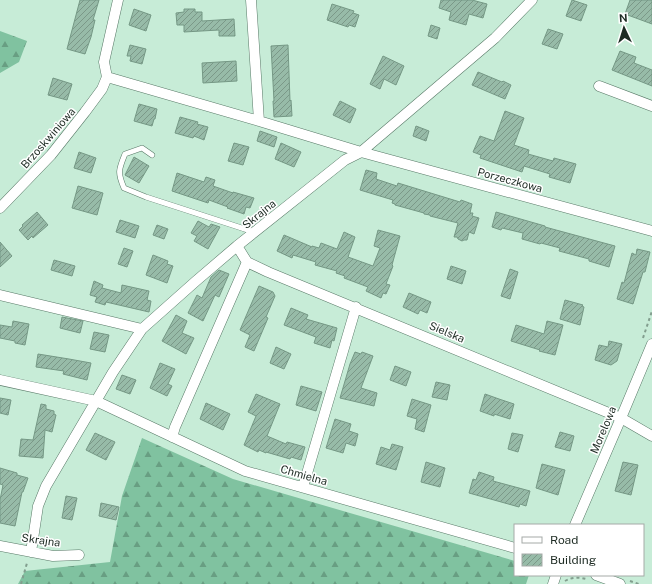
<svg xmlns="http://www.w3.org/2000/svg" width="652" height="584" font-family="'Public Sans',sans-serif">
<style>
.forest{fill:url(#forest-firs)}
.building{fill:url(#building-hatch);stroke:#759885}
.lines{fill:none;stroke-linecap:round;stroke-linejoin:round}
.service-casing{stroke:#587967;stroke-width:6}
.minor-casing{stroke:#587967;stroke-width:11}
.path{stroke:#829e8e;stroke-width:2;stroke-dasharray:3 3;stroke-linecap:butt}
.service{stroke:#fff;stroke-width:5}
.minor{stroke:#fff;stroke-width:10}
.labels{text-anchor:middle;stroke-width:3;stroke-linejoin:round;paint-order:stroke}
.street-label{font-size:11px;fill:#1d2b23;stroke:#fff}
</style>
<defs>
<pattern id="forest-firs" width="22" height="20" patternUnits="userSpaceOnUse"><rect width="22" height="20" fill="#80c2a0"/><path d="M5 1l3.5 6h-7zM16 11l3.5 6h-7z" fill="#689e82"/></pattern>
<pattern id="building-hatch" width="6" height="6" patternUnits="userSpaceOnUse"><rect width="6" height="6" fill="#97bba8"/><path d="M-1 1l2-2M0 6l6-6M5 7l2-2" fill="none" stroke="#7b9888"/></pattern>
</defs>
<rect width="100%" height="100%" fill="#c7ecd7"/>
<path class="forest" d="M0,31L27,41L19,62L0,73Z
M142,438L233,479L515,561V575H529L526,584H18L25,571L110,562L122,496Z"/>
<path class="building" d="M80,0H99L93,20H95L91,37L85,54L67,49Z
M441,0H472L487,4L483,18L469,14L466,25L449,20L451,12L439,8Z
M572,0L587,5L581,21L566,16Z
M630,0H652V24L625,14Z
M332,4L354,11L353,13L359,15L355,27L349,25L348,27L327,20Z
M134,9L151,15L146,31L129,25Z
M184,9H195V12H202V21L234,19L235,36H219V30L184,32V25H177L176,13L184,12Z
M431,25L440,28L437,39L428,36Z
M548,29L563,34L557,49L542,44Z
M130,45L146,49L142,64L130,61L131,56H127Z
M288,45L290,101L291,100L292,116L274,117L273,101H274L271,46Z
M620,51L636,57L634,63L652,70V86L612,70Z
M383,56L404,66L396,85L384,79L380,89L370,84Z
M236,61L237,81L203,83L202,63Z
M478,72L502,82L503,81L511,85L505,99L472,85Z
M53,78L72,84L67,100L48,95Z
M340,101L356,109L350,123L333,115Z
M139,104L157,109L155,119H154L152,126L134,121Z
M505,111L524,118L514,145L529,150L528,154L553,161L554,158L576,164L570,183L549,177L550,174L524,166L522,172L480,158L481,155L473,152L480,136L494,141Z
M180,117L198,122L197,124L208,127L204,140L194,136L193,138L175,133Z
M416,126L429,131L426,141L413,136Z
M260,131L277,137L274,147L257,141Z
M234,143L249,147L243,165L228,161Z
M281,143L301,152L294,167L275,159Z
M79,152L96,158L91,173L74,168Z
M134,157L149,166L139,183L125,175Z
M366,170L377,173L376,179L397,186L398,183L460,202L461,200L472,204L470,213H473L472,216L479,218L474,234L469,232L467,240H464L462,241L458,239L457,237H454L458,223L430,216V215L424,214V213L395,205V204L392,203L393,200L360,190Z
M177,173L204,182L206,177L215,180L213,186L233,193V192L254,198L250,208L246,207L244,214L227,208L228,207L209,200L208,203L172,191Z
M78,186L103,193L97,215L72,208Z
M37,212L48,225L33,238L32,236L28,240L19,230L23,226L22,225Z
M496,212L545,226V227L615,246L609,267L589,261V259L559,251L560,248L541,243L540,244L522,239L523,233L502,228L501,230L492,227Z
M120,220L139,226L135,238L116,232Z
M198,221L209,227L211,224L220,227L208,249L194,241L197,236L191,233Z
M157,225L168,229L164,239L153,235Z
M378,230L400,236L392,265L393,266L386,284L390,285L386,294L383,293L381,298L366,291L368,287L344,278L345,276L336,273L337,271L315,265L316,262L293,255L292,258L277,251L284,235L312,247V246L319,248L321,243L337,249L344,232L355,237L348,257L373,266L380,248L374,246Z
M0,242L12,256L0,267Z
M124,248L133,251L127,267L118,264Z
M637,249L650,252L645,272H643L633,304L617,299L622,282L624,283L632,253L636,255Z
M153,255L168,261L167,264L173,266L167,283L146,275Z
M54,260L75,266L72,276L51,270Z
M451,266L466,271L462,284L447,279Z
M510,269L518,272L510,299L501,296Z
M219,270L229,274L219,297L215,295L203,321L188,313L197,295L202,298L211,277Z
M94,281L103,285L102,288L121,293L122,285L149,291L147,300L151,301L149,312L106,302L105,305L95,302L97,297L90,295Z
M259,286L273,292L275,296L266,317L268,318L254,351L245,347L250,335L240,330Z
M409,293L431,302L427,313L420,310L418,314L403,307Z
M565,300L583,305L582,306L584,307L580,325L560,319Z
M291,308L308,315L306,319L337,328L334,341L332,340L330,348L314,343L316,337L284,325Z
M176,315L187,321L182,333L194,338L186,354L162,341Z
M62,317L83,321L80,333L60,328Z
M13,321L29,324L25,345L15,343V341L0,338V325L12,327Z
M547,321L563,325L555,355L539,351L540,350L511,341L516,325L544,334Z
M94,332L109,335L105,352L90,349Z
M609,341L622,344L617,361L611,365L595,360L599,345L608,347Z
M276,347L291,354L284,369L270,363Z
M355,352L361,354L362,352L373,356L361,388L377,393L374,406L340,398L350,364Z
M38,354L69,359L91,363L87,380L63,374L64,371L36,367Z
M160,363L175,369L168,384L172,386L167,396L150,388Z
M395,366L411,372L406,386L390,380Z
M122,375L136,380L130,394L116,389Z
M436,382L450,385L447,400L432,397Z
M301,386L322,392L316,411L296,405Z
M256,394L280,404L267,436L286,444L287,442L305,447L301,460L291,457L290,459L266,452V453L259,450L258,452L244,445L256,416L248,412Z
M485,394L499,399L514,404L510,419L494,414V416L480,411Z
M0,398L11,400L8,415L0,413Z
M412,399L431,405L424,432L415,429L417,419L407,416Z
M206,403L230,414L223,430L200,419Z
M41,404L46,405V409L54,411V414L56,415L52,432L45,430L43,458L19,456L21,439L33,440Z
M335,419L351,424L349,431L358,434L355,446L346,443L343,453L326,448Z
M560,432L574,436L570,451L555,447Z
M95,433L115,442L106,460L86,450Z
M512,433L523,435L518,452L508,449Z
M392,444L403,447L396,470L376,464L381,447L390,450Z
M426,462L445,468L440,487L421,482Z
M623,462L638,465L631,495L615,491Z
M542,464L565,470L558,495L536,488Z
M0,468L17,473V475L28,478L23,492H22L15,526L0,523V500L3,485L0,484Z
M479,472L494,477L493,481L530,491L526,506L520,504L519,507L469,493L473,479L476,480Z
M66,496L77,498L72,520L62,518Z
M101,503L119,507L116,520L99,516Z"/>
<g class="lines">
<g class="service-casing">
<path id="service" d="M152,155L142,148L125,154C119,169 117,172 124,188L146,197L254,232"/>
</g>
<g class="minor-casing">
<path id="minor" d="M251,0L259,121
M107,77L104,62L118,0
M599,86L652,106
M0,208L51,155L85,112L102,89L107,77L259,121L361,152L652,231
M237,246L247,262L268,272L621,418L652,436
M0,295L142,329
M0,380L96,401L113,372L142,329L196,281L237,246L345,160L361,152L495,38L532,0
M172,437L175,427L247,262
M303,487L356,307
M575,525L621,418L652,344
M0,546L53,556L79,555
M31,552L38,506L46,486L96,401L245,471L515,548
M596,575L620,584
M553,584L556,575"/>
</g>
<path class="path" d="M643,338L652,311
M565,581C572,577 579,577 586,579
M630,581L639,584
M21,584L27,563"/>
<use href="#service" class="service"/>
<use href="#minor" class="minor"/>
</g>
<g class="labels">
<g class="street-label">
<text transform="translate(48 138) rotate(-49)" y="4">Brzoskwiniowa</text>
<text transform="translate(510 180) rotate(15)" y="4">Porzeczkowa</text>
<text transform="translate(259 214) rotate(-39)" y="4">Skrajna</text>
<text transform="translate(447 332) rotate(23)" y="4">Sielska</text>
<text transform="translate(603 430) rotate(-67)" y="4">Morelowa</text>
<text transform="translate(304 475) rotate(16)" y="4">Chmielna</text>
<text transform="translate(41 540) rotate(8)" y="4">Skrajna</text>
</g>
</g>
<rect x="514" y="524" width="130" height="52" fill="#ffffff" stroke="#a5aaa7"/>
<rect x="522" y="537" width="20" height="6" fill="#ffffff" stroke="#a5aaa7"/>
<text x="550" y="544" font-size="12" fill="#1d2b23">Road</text>
<rect x="522" y="554" width="20" height="12" fill="url(#building-hatch)" stroke="#a5aaa7"/>
<text x="550" y="564" font-size="12" fill="#1d2b23">Building</text>
<g transform="translate(624 28) rotate(356)" stroke="#ffffff" stroke-width="3" paint-order="stroke">
<path d="M0-3L7 15L0 10L-7 15Z" fill="#1d2b23"/>
<text y="-6" font-size="11" font-weight="bold" text-anchor="middle" fill="#1d2b23">N</text>
</g>
</svg>
